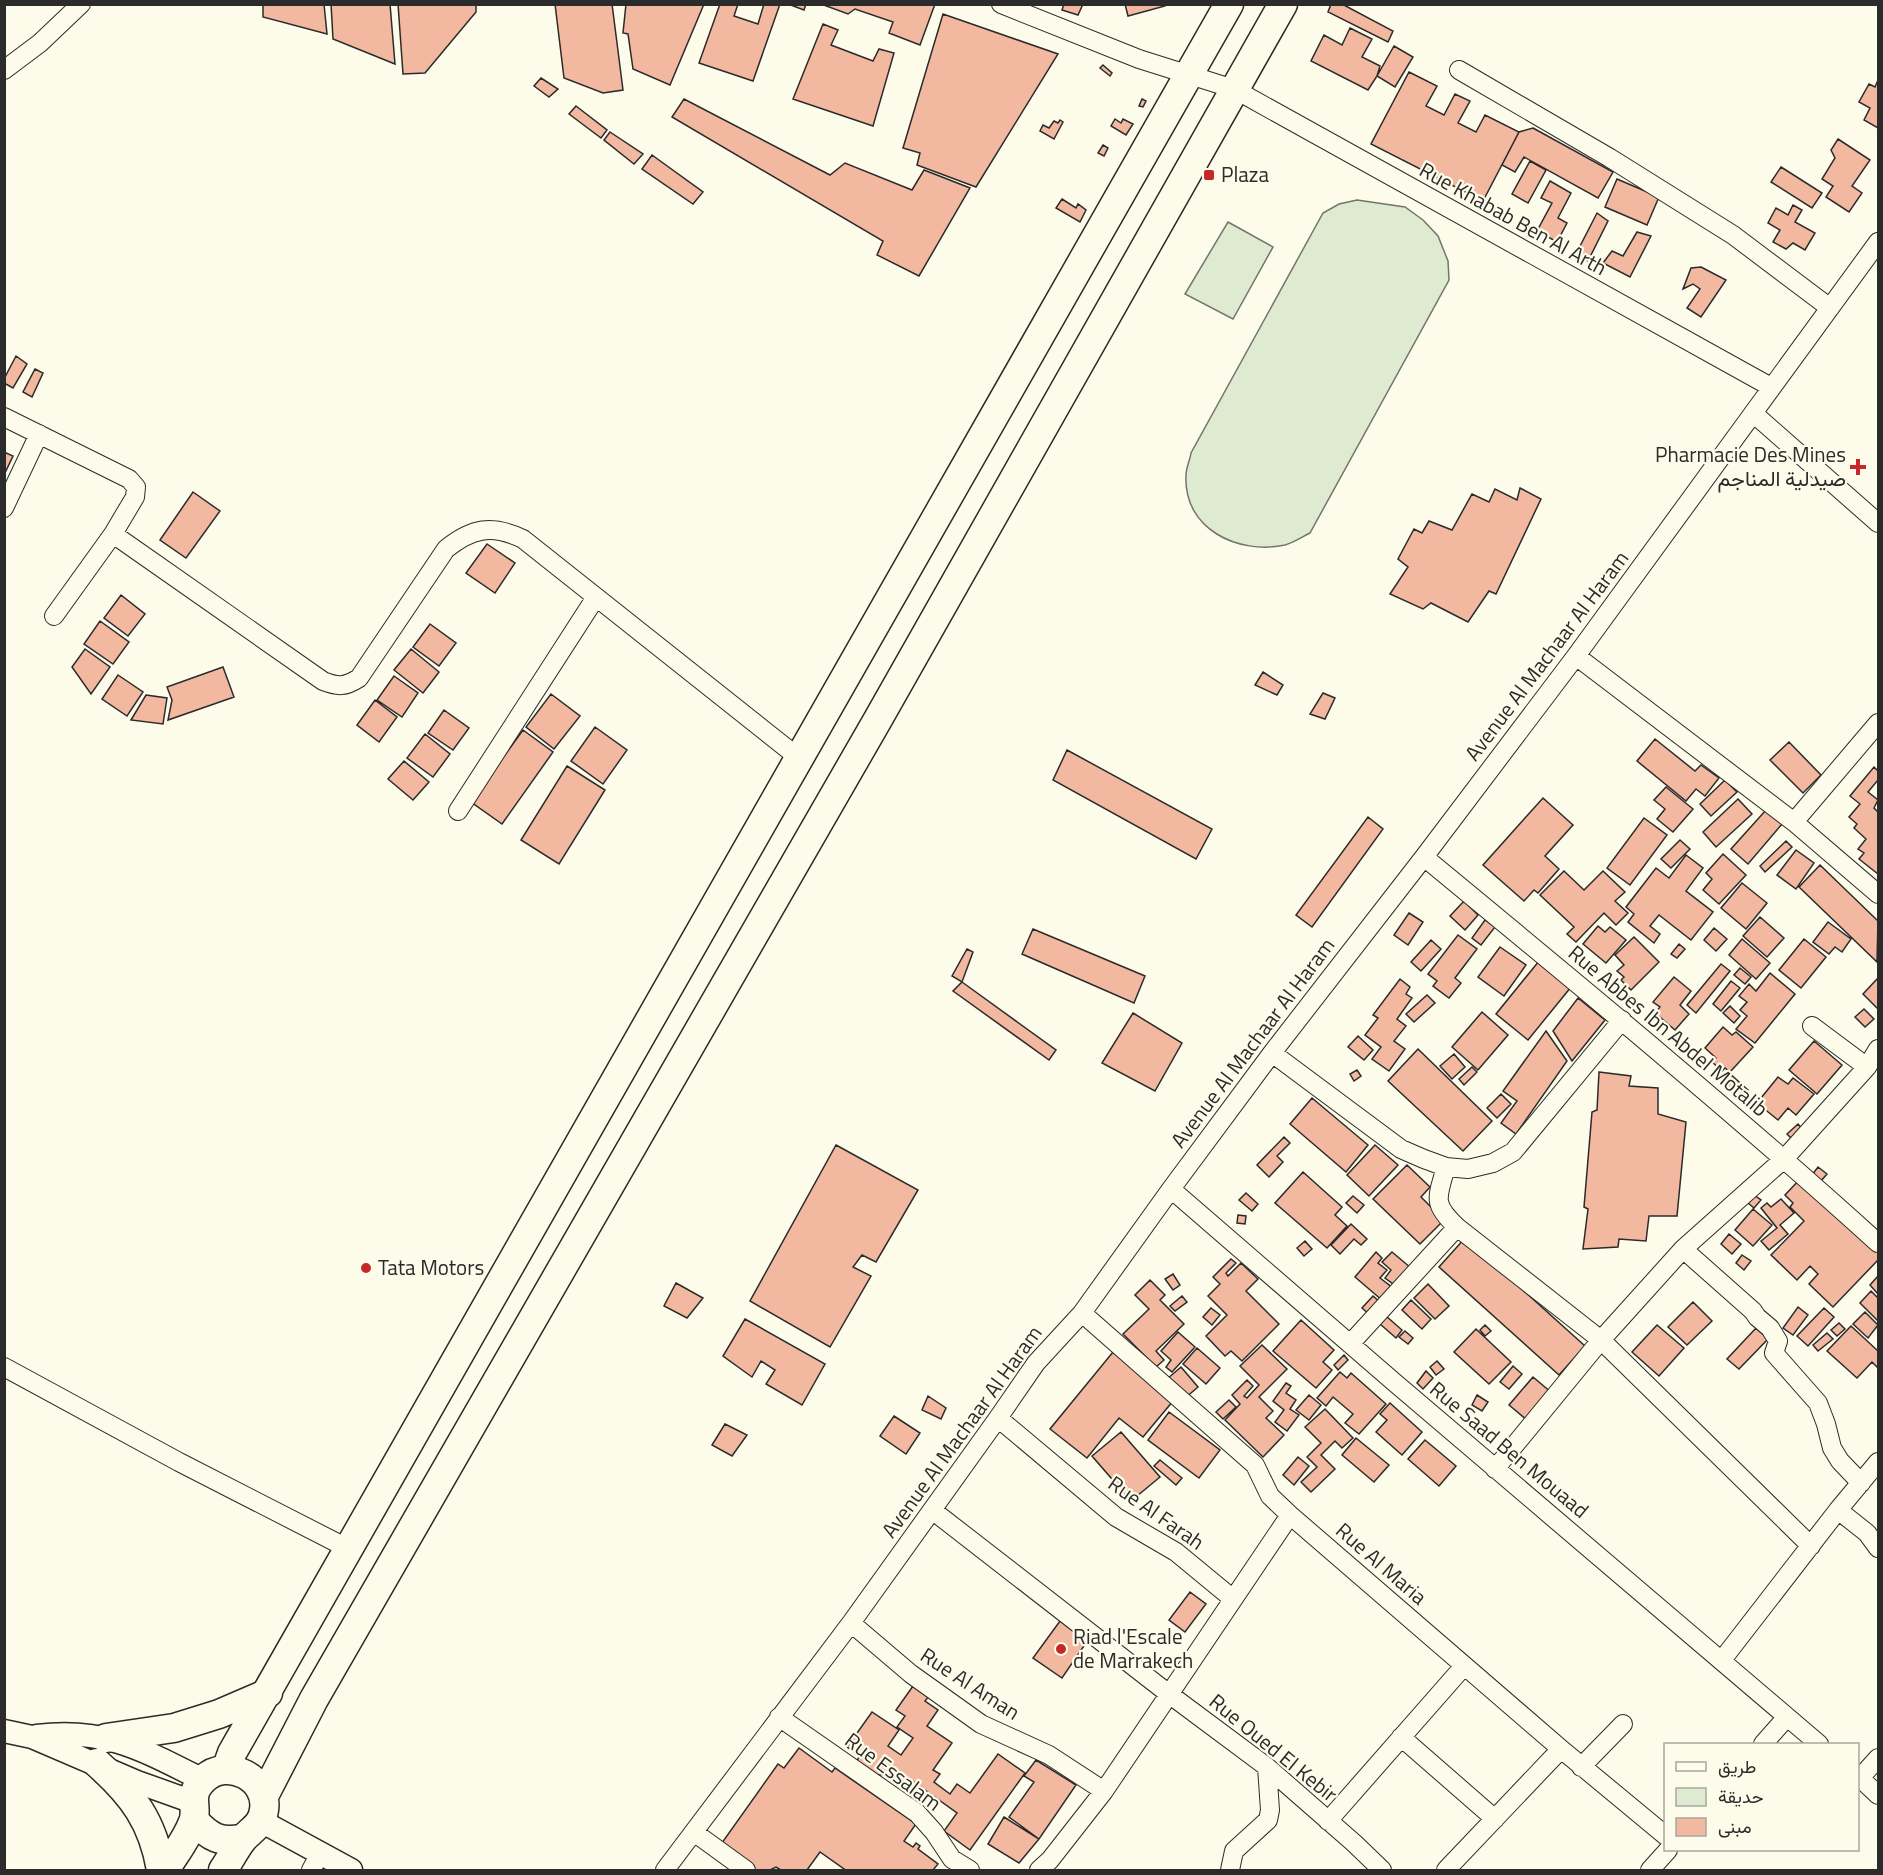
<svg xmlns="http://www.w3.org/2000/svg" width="1883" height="1875" font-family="'Titillium Web',Vazirmatn,sans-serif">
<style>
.green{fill:#deebd1;stroke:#74746e;stroke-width:1.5}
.building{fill:#f2b8a0;stroke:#2b2b2b;stroke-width:1.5}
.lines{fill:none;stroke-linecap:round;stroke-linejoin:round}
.minor-casing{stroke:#2b2b2b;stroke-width:20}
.tertiary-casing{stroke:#2b2b2b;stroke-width:25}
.primary-casing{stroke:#2b2b2b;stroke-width:31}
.minor{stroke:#fdfbea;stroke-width:18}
.tertiary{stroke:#fdfbea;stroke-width:22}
.primary{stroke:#fdfbea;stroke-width:28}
.poi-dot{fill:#c62828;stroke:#fdfbea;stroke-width:2}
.labels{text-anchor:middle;stroke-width:4.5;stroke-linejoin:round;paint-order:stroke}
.poi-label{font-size:21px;fill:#2b2b2b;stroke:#fdfbea;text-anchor:start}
.street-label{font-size:21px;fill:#2b2b2b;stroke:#fdfbea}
</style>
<rect width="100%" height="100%" fill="#fdfbea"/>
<path class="green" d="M1357,200L1405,207L1423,220L1438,236L1448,261L1449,280L1310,533C1302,537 1293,543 1285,545C1238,555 1183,529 1186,475C1186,468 1190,460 1191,453L1323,213L1339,204Z
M1228,222L1273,247L1233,319L1185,294Z"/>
<path class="building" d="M263,4H324L327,34L263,17Z
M331,4H390L395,64L333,39Z
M398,4H476V12L425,73L403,74Z
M555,4H612L623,90L603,93L564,78Z
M626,4H704L670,85L633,69L628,34L623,33Z
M720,4H738L734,16L758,24L764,4H780L753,81L699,63Z
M788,4H806L804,10Z
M821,4H935L920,45L889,33L893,22L855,9L848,14Z
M1064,4H1083L1078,15L1062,10Z
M1125,4H1165V6L1128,16Z
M1331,4H1342L1393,31L1388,42L1328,12Z
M943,14L1058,54L976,187L917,165L920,153L903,148Z
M823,24L838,30L831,45L873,61L879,49L894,53L873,126L793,99Z
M1350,28L1372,39L1362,57L1380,66L1377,76L1368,90L1311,61L1324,35L1342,45Z
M1394,46L1413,57L1395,87L1377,76Z
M1103,65L1112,73L1110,76L1100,68Z
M1409,72L1437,86L1426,106L1444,115L1455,94L1470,101L1458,123L1476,132L1485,115L1519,132L1483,201L1371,144Z
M541,78L558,89L549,97L534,86Z
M1878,80V128L1864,120L1870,108L1859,102L1869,84L1875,87Z
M684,99L830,175L845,163L912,190L924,170L970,188L919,276L877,255L883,241L672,117Z
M1142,99L1146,101L1143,107L1139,106Z
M576,106L607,130L601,138L569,114Z
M1115,119L1121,123L1123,119L1133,124L1126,135L1111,126Z
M1060,120L1063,122L1054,139L1040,131L1043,125L1049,128L1054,121L1058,123Z
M1533,128L1613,172L1598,198L1524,157L1515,172L1502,165L1519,132Z
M610,132L643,154L634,164L604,140Z
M1838,139L1870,160L1852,186L1862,193L1849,212L1826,197L1833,186L1822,179L1835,158L1831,150Z
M1103,145L1108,148L1104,156L1098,153Z
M652,155L703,192L693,204L642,169Z
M1530,161L1546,170L1528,203L1512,194Z
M1781,167L1822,193L1812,208L1771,182Z
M1617,179L1659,197L1647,225L1605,207Z
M1550,181L1571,193L1558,218L1567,223L1557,242L1537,231L1552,203L1541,198Z
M1062,199L1076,208L1078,204L1086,210L1080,222L1056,208Z
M1793,205L1802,210L1795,222L1815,233L1805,250L1793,243L1786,249L1773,242L1780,230L1768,223L1776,208L1788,215Z
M1597,213L1608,221L1588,261L1576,254Z
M1637,232L1651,236L1630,277L1603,263L1612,251L1623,256Z
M1701,267L1726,280L1701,317L1687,308L1700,289L1693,284L1683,289L1691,268Z
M16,356L27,364L13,388L4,383V379Z
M35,369L43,373L32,397L23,392Z
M4,452L13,456L4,475Z
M1520,488L1541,499L1496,594L1489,591L1468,622L1431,603L1423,609L1390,594L1408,567L1398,559L1414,529L1422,533L1429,521L1452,530L1472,494L1489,502L1495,489L1517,500Z
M193,492L220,511L186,558L160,540Z
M487,544L515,563L495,593L466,573Z
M121,595L145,614L128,636L104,618Z
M100,621L129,642L113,664L84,644Z
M430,624L456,643L439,666L413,647Z
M85,649L110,667L91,694L72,667Z
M411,649L439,672L423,693L394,670Z
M223,667L234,697L168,720L172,700L167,687Z
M1263,672L1283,685L1277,695L1255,685Z
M118,675L143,692L127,716L102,699Z
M394,676L418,693L402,717L377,700Z
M1323,693L1335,698L1325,719L1310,714Z
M551,694L580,716L554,749L526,727Z
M146,695L167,698L163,724L131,720Z
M375,700L397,717L379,742L357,725Z
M444,710L469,728L453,750L428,733Z
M595,727L627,750L603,784L571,761Z
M523,730L553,752L502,824L471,802Z
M425,734L450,754L433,777L407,758Z
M1655,739L1695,771L1701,765L1719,778L1705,796L1696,789L1686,801L1637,761Z
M1789,742L1821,775L1803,793L1770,760Z
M1067,750L1212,829L1196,859L1053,780Z
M404,761L429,782L413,800L388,779Z
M567,766L605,790L559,864L521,840Z
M1874,767L1878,771V780L1868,792L1878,800L1874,808L1878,812V874L1859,859L1864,853L1858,849L1866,839L1854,828L1857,824L1849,817L1860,804L1850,796Z
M1725,780L1737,792L1711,816L1700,804Z
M1666,787L1693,809L1673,832L1657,819L1665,809L1654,800Z
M1543,798L1573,825L1545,856L1559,869L1538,893L1534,890L1524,901L1483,865Z
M1738,799L1752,814L1716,847L1703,832Z
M1766,810L1782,824L1748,864L1731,849Z
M1368,817L1383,829L1312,927L1296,915Z
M1644,818L1667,835L1630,885L1607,868Z
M1680,840L1690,849L1671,868L1661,859Z
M1786,841L1792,847L1765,872L1760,866Z
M1796,850L1814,863L1796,889L1777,875Z
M1723,854L1746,875L1719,904L1703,890L1712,879L1706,873Z
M1686,855L1703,868L1686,891L1713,912L1691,940L1659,915L1650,926L1660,934L1654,943L1628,922L1634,914L1626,907L1656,868L1669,878Z
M1820,865L1878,921L1877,962L1799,887Z
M1564,871L1584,890L1603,871L1625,892L1615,901L1628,913L1616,925L1604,913L1576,942L1567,934L1574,927L1540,895Z
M1742,883L1767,903L1746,929L1721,908Z
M1464,901L1478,915L1465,930L1450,916Z
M1409,913L1423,922L1408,945L1394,935Z
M1760,917L1784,938L1767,957L1743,936Z
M1485,920L1495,927L1481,945L1472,938Z
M1828,922L1851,939L1842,952L1835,947L1829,954L1813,942Z
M1598,926L1605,932L1610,927L1626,940L1606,963L1583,944Z
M1714,928L1727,939L1716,951L1704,940Z
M1033,929L1145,976L1134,1003L1022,954Z
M1458,935L1477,949L1455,978L1461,983L1449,998L1433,986L1437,981L1428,974Z
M1634,937L1659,962L1631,990L1621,980L1624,977L1617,971L1624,965L1615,955Z
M1742,939L1770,963L1756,979L1729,955Z
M1804,939L1826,957L1801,988L1779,970Z
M1431,940L1441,949L1421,971L1411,962Z
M1679,944L1685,949L1677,958L1671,954Z
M1500,947L1526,965L1504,996L1478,977Z
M967,949L973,952L962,982L952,976Z
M1539,961L1571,987L1528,1040L1496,1014Z
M1721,964L1730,971L1696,1013L1687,1005Z
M1740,968L1751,977L1745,984L1734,975Z
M1770,973L1795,994L1755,1043L1736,1029L1747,1016L1740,1010L1747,1002L1739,996L1749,984L1756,991Z
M1674,977L1691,991L1680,1005L1689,1014L1675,1030L1655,1013L1660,1007L1653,1002Z
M1878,978V1009L1863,994Z
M1400,979L1410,987L1406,994L1412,998L1397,1019L1406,1026L1394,1041L1405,1049L1389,1071L1372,1059L1381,1047L1365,1035L1378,1018L1373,1015Z
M1731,981L1740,988L1721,1011L1713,1004Z
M962,982L1056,1050L1049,1060L953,991Z
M1427,995L1435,1003L1414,1022L1406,1014Z
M1578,998L1605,1020L1572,1061L1553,1031Z
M1730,1006L1740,1016L1734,1023L1723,1013Z
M1864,1009L1874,1019L1865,1027L1855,1017Z
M1482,1012L1508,1035L1478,1070L1452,1047Z
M1133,1013L1182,1043L1155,1091L1102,1063Z
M1723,1027L1732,1035L1736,1032L1753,1047L1730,1072L1725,1068L1722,1071L1712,1062L1716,1058L1705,1048Z
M1546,1031L1567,1061L1516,1134L1501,1123L1517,1101L1503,1091Z
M1358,1036L1373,1050L1364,1060L1348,1047Z
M1814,1041L1842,1065L1817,1094L1789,1070Z
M1418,1049L1492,1121L1463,1151L1388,1081Z
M1454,1054L1465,1067L1452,1079L1440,1066Z
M1472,1067L1477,1072L1464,1085L1459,1079Z
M1357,1070L1361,1076L1354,1081L1350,1074Z
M1599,1072L1631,1076L1629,1086L1658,1088V1114L1686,1122L1677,1216H1649L1646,1241L1619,1239L1618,1247L1583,1249L1588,1209L1584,1207L1592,1112L1597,1110Z
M1728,1072L1748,1090L1739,1099L1719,1081Z
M1778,1077L1788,1084L1793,1078L1814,1094L1796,1115L1788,1108L1778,1120L1757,1103Z
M1501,1094L1511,1104L1497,1118L1487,1108Z
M1312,1098L1368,1145L1346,1172L1290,1124Z
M1798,1124L1804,1131L1794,1141L1787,1134Z
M1284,1137L1290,1143L1277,1156L1283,1162L1269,1177L1257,1165Z
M836,1145L918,1190L876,1262L862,1255L853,1267L871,1276L830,1347L750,1301Z
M1375,1145L1398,1165L1369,1196L1347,1175Z
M1407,1165L1430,1187L1421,1197L1444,1220L1420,1244L1373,1199Z
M1818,1167L1827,1174L1820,1182L1812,1175Z
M1303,1172L1342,1207L1335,1215L1347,1226L1327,1248L1275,1203Z
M1801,1178L1878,1252V1260L1833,1307L1809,1284L1818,1274L1810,1266L1797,1280L1771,1255L1804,1221L1790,1207L1793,1203L1785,1195Z
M1246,1193L1258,1204L1252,1211L1239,1200Z
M1754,1195L1761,1200L1754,1208L1748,1203Z
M1353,1196L1364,1205L1357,1213L1346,1203Z
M1781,1199L1794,1213L1780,1225L1788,1234L1769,1250L1761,1241L1777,1228L1761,1208L1767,1203L1771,1207Z
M1753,1209L1772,1225L1753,1246L1735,1230Z
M1238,1215L1246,1216L1245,1224L1237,1223Z
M1351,1224L1367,1239L1361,1245L1354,1239L1340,1254L1331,1245Z
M1729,1234L1741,1244L1732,1254L1721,1244Z
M1465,1238L1585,1346L1559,1375L1439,1267Z
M1305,1241L1312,1249L1304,1256L1297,1248Z
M1376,1252L1382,1258L1378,1263L1387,1270L1380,1278L1393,1288L1383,1301L1355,1277Z
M1392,1252L1411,1268L1396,1286L1385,1278L1391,1270L1382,1262Z
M1742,1255L1751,1261L1744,1270L1736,1263Z
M1231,1259L1236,1263L1226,1273L1228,1276L1241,1263L1258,1279L1246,1291L1279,1324L1242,1361L1231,1351L1225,1356L1206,1336L1227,1315L1208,1296L1220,1284L1213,1277Z
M1173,1274L1180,1285L1173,1290L1165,1279Z
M1878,1276V1294L1870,1285Z
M1150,1280L1165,1295L1160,1300L1184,1324L1156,1351L1164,1360L1156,1367L1123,1334L1149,1309L1135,1295Z
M676,1283L703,1298L687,1318L664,1306Z
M1428,1284L1449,1306L1435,1319L1414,1298Z
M1871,1291L1878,1298V1321L1860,1303Z
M1182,1296L1187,1302L1175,1311L1170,1306Z
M1373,1296L1381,1303L1370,1315L1362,1308Z
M1411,1300L1431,1319L1422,1329L1402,1310Z
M1693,1302L1712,1321L1687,1345L1668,1327Z
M1798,1307L1808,1315L1793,1335L1783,1328Z
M1211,1308L1220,1315L1212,1325L1203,1317Z
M1824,1308L1834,1317L1808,1346L1797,1336Z
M1865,1312L1878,1325L1868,1338L1853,1324Z
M1386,1316L1402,1330L1396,1338L1380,1324Z
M745,1319L825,1364L802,1405L766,1384L775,1370L761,1361L752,1377L723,1356Z
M1301,1320L1334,1350L1323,1362L1332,1370L1316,1388L1273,1351Z
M1839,1323L1845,1329L1837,1336L1831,1330Z
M1485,1325L1491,1331L1485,1336L1480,1330Z
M1657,1325L1684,1348L1659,1376L1632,1352Z
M1851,1326L1878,1351V1368L1872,1362L1857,1378L1827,1351Z
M1756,1328L1768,1339L1739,1369L1727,1359Z
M1476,1329L1511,1362L1489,1384L1454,1352Z
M1405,1331L1413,1338L1408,1344L1399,1337Z
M1178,1332L1195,1347L1172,1372L1166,1367L1171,1360L1161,1351Z
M1827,1333L1833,1339L1818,1351L1813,1345Z
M1262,1345L1287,1369L1259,1397L1273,1411L1266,1418L1284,1435L1263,1457L1225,1420L1240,1404L1232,1395L1247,1380L1253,1386L1244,1396L1247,1398L1259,1385L1240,1366Z
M1197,1348L1220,1368L1206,1384L1183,1364Z
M1113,1352L1173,1401L1143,1437L1119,1418L1087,1458L1050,1429Z
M1344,1355L1348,1360L1338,1370L1334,1365Z
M1437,1361L1444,1369L1436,1375L1430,1367Z
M1513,1366L1522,1374L1509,1389L1500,1382Z
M1181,1367L1198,1387L1184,1399L1167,1379Z
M1426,1371L1433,1378L1423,1389L1417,1383Z
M1340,1372L1347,1378L1351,1373L1386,1404L1359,1434L1345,1423L1353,1414L1333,1397L1326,1406L1317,1398Z
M1533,1377L1552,1393L1528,1421L1509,1405Z
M1286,1383L1291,1386L1286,1393L1296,1400L1290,1409L1299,1415L1287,1431L1275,1422L1284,1410L1273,1401Z
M1309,1395L1321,1405L1309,1420L1296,1410Z
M1477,1395L1488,1402L1482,1411L1472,1405Z
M928,1396L946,1408L941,1419L922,1410Z
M1229,1400L1236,1407L1223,1419L1216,1412Z
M1390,1403L1422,1432L1402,1455L1376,1432L1387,1420L1380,1414Z
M1325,1409L1353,1438L1342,1448L1335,1441L1321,1455L1335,1469L1311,1492L1301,1482L1317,1467L1307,1457L1321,1443L1305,1427Z
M1169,1412L1220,1450L1199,1478L1148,1440Z
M894,1416L920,1433L906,1454L880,1436Z
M725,1424L747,1435L732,1456L712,1445Z
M1121,1432L1160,1477L1131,1501L1092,1456Z
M1356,1438L1389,1465L1374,1482L1342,1455Z
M1425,1440L1456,1466L1439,1486L1408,1459Z
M1298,1457L1309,1466L1294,1485L1283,1475Z
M1160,1460L1182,1478L1176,1485L1154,1466Z
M1190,1592L1206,1604L1185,1632L1169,1620Z
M1060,1621L1088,1640L1062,1678L1033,1658Z
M913,1686L929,1696L925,1701L938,1710L927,1726L952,1743L933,1770L940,1774L934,1782L950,1794L957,1784L970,1793L998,1754L1025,1773L970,1850L944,1831L957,1813L911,1780L906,1782L897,1775L890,1778L887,1774L873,1776L855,1763L860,1756L847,1747L872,1712L899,1730L888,1746L901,1755L913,1738L897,1727L905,1716L896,1710Z
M799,1748L832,1772L835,1768L916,1824L904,1841L913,1847L916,1843L920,1846L918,1849L938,1864L933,1870H842L844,1869L820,1852L807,1870H781L776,1867L770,1870H752L719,1847L778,1764L784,1768Z
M1036,1760L1076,1785L1039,1839L1009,1817L1034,1782L1024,1776Z
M1004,1817L1039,1839L1019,1863L988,1844Z"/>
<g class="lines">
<g class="minor-casing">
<path id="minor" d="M1001,4L1139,59L1234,89L1771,387
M4,70L40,43L81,4
M1459,70L1610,158L1733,235L1830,308
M1753,413L1878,523
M4,417L129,479L136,487L135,497L113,534L54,616
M4,508L39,434
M113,534L323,681C338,687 345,687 359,678L446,549C472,528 492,524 523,539L799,758
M1576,656L1794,822L1878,894
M458,811L596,597
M1794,822L1878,723
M1424,857C1578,984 1731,1110 1878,1243
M1812,1026L1867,1067
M1272,1053L1401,1149L1424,1159L1446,1167L1468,1169L1493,1163L1513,1152L1622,1020
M1446,1167C1437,1198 1432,1204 1457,1227L1601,1340L1811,1546
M1171,1189L1394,1382L1819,1744
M1683,1249L1753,1311L1757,1317L1770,1328L1778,1341L1774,1353L1818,1403L1826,1424L1832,1448L1840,1461L1861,1483
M1082,1313L1255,1465L1270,1496L1290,1515L1561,1749L1666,1836
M1350,1344L1457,1227
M4,1367L179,1462L349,1549
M998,1418L1116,1517L1176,1552L1233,1599
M1495,1469L1601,1340L1683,1249L1785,1158L1867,1067L1878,1049
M932,1510L1169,1694L1267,1767L1354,1843L1382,1870
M1838,1510L1867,1533L1878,1548
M851,1623L911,1674L981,1724L1049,1755L1104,1791
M1722,1660L1838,1510L1878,1462
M779,1717L917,1813L934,1832L952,1859L970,1870
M1401,1737L1495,1819
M1763,1744L1786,1718
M1581,1767L1623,1724
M1858,1776L1878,1795
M1860,1778L1878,1758
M1328,1821L1464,1666
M695,1833L746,1870
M311,1870L320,1854
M665,1870L851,1623L998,1418L1036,1363L1082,1313L1171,1189L1272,1053L1424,857L1576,656L1878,242
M1039,1870L1050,1860L1104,1791L1290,1515
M1230,1870L1234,1851L1268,1820L1270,1810L1267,1767
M1446,1870L1561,1749
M1650,1870L1668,1850"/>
</g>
<g class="tertiary-casing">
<path id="tertiary" d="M4,1731L32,1737L137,1782L193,1802
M37,1736C105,1727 145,1751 203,1780
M261,1821L351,1870"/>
</g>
<g class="primary-casing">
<path id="primary" d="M106,1738L174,1728L219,1714L268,1693
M97,1763C133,1795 153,1822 161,1870
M226,1770L232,1753L1229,4
M264,1796L314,1699L877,721L1283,4
M194,1820C209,1837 221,1844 244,1838
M165,1870C174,1855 187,1839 193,1822C199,1807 186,1796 204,1779C227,1757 269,1778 264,1810C262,1825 252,1829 243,1839C235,1849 230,1860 223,1870"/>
</g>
<use href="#minor" class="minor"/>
<use href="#tertiary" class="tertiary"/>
<use href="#primary" class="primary"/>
</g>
<g class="poi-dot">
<rect x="1203" y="169" width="12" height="12" rx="3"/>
<path d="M1855 458h6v6h6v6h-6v6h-6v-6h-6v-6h6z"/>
<circle cx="366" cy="1268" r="6"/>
<circle cx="1061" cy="1649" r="6"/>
</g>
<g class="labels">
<g class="poi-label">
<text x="1221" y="182">Plaza</text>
<text x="1846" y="462" text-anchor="end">Pharmacie Des Mines<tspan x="1846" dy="24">صيدلية المناجم</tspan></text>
<text x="378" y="1275">Tata Motors</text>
<text x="1073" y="1644">Riad l'Escale<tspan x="1073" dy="24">de Marrakech</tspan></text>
</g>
<g class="street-label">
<text transform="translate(1513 219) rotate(29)" y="7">Rue Khabab Ben Al Arth</text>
<text transform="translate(1547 656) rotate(-53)" y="7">Avenue Al Machaar Al Haram</text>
<text transform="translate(1668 1031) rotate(40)" y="7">Rue Abbes Ibn Abdel Motalib</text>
<text transform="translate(1253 1043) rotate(-53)" y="7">Avenue Al Machaar Al Haram</text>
<text transform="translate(962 1432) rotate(-54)" y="7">Avenue Al Machaar Al Haram</text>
<text transform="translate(1509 1450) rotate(40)" y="7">Rue Saad Ben Mouaad</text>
<text transform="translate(1156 1513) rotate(35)" y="7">Rue Al Farah</text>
<text transform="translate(1381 1564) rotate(41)" y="7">Rue Al Maria</text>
<text transform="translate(970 1684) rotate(33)" y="7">Rue Al Aman</text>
<text transform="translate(1273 1748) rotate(39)" y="7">Rue Oued El Kebir</text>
<text transform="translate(893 1772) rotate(37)" y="7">Rue Essalam</text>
</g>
</g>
<rect width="1883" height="1875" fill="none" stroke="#2b2b2b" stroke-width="12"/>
<rect x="1664" y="1743" width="195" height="108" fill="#fdfbea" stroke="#a9a89e" stroke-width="1.5"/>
<rect x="1676" y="1762" width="30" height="9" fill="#fdfbea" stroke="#a9a89e" stroke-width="1.5"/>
<text x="1718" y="1773" font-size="18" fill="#2b2b2b">طريق</text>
<rect x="1676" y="1788" width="30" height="18" fill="#deebd1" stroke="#a9a89e" stroke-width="1.5"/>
<text x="1718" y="1803" font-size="18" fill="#2b2b2b">حديقة</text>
<rect x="1676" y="1818" width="30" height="18" fill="#f2b8a0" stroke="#a9a89e" stroke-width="1.5"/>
<text x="1718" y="1833" font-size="18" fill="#2b2b2b">مبنى</text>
</svg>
